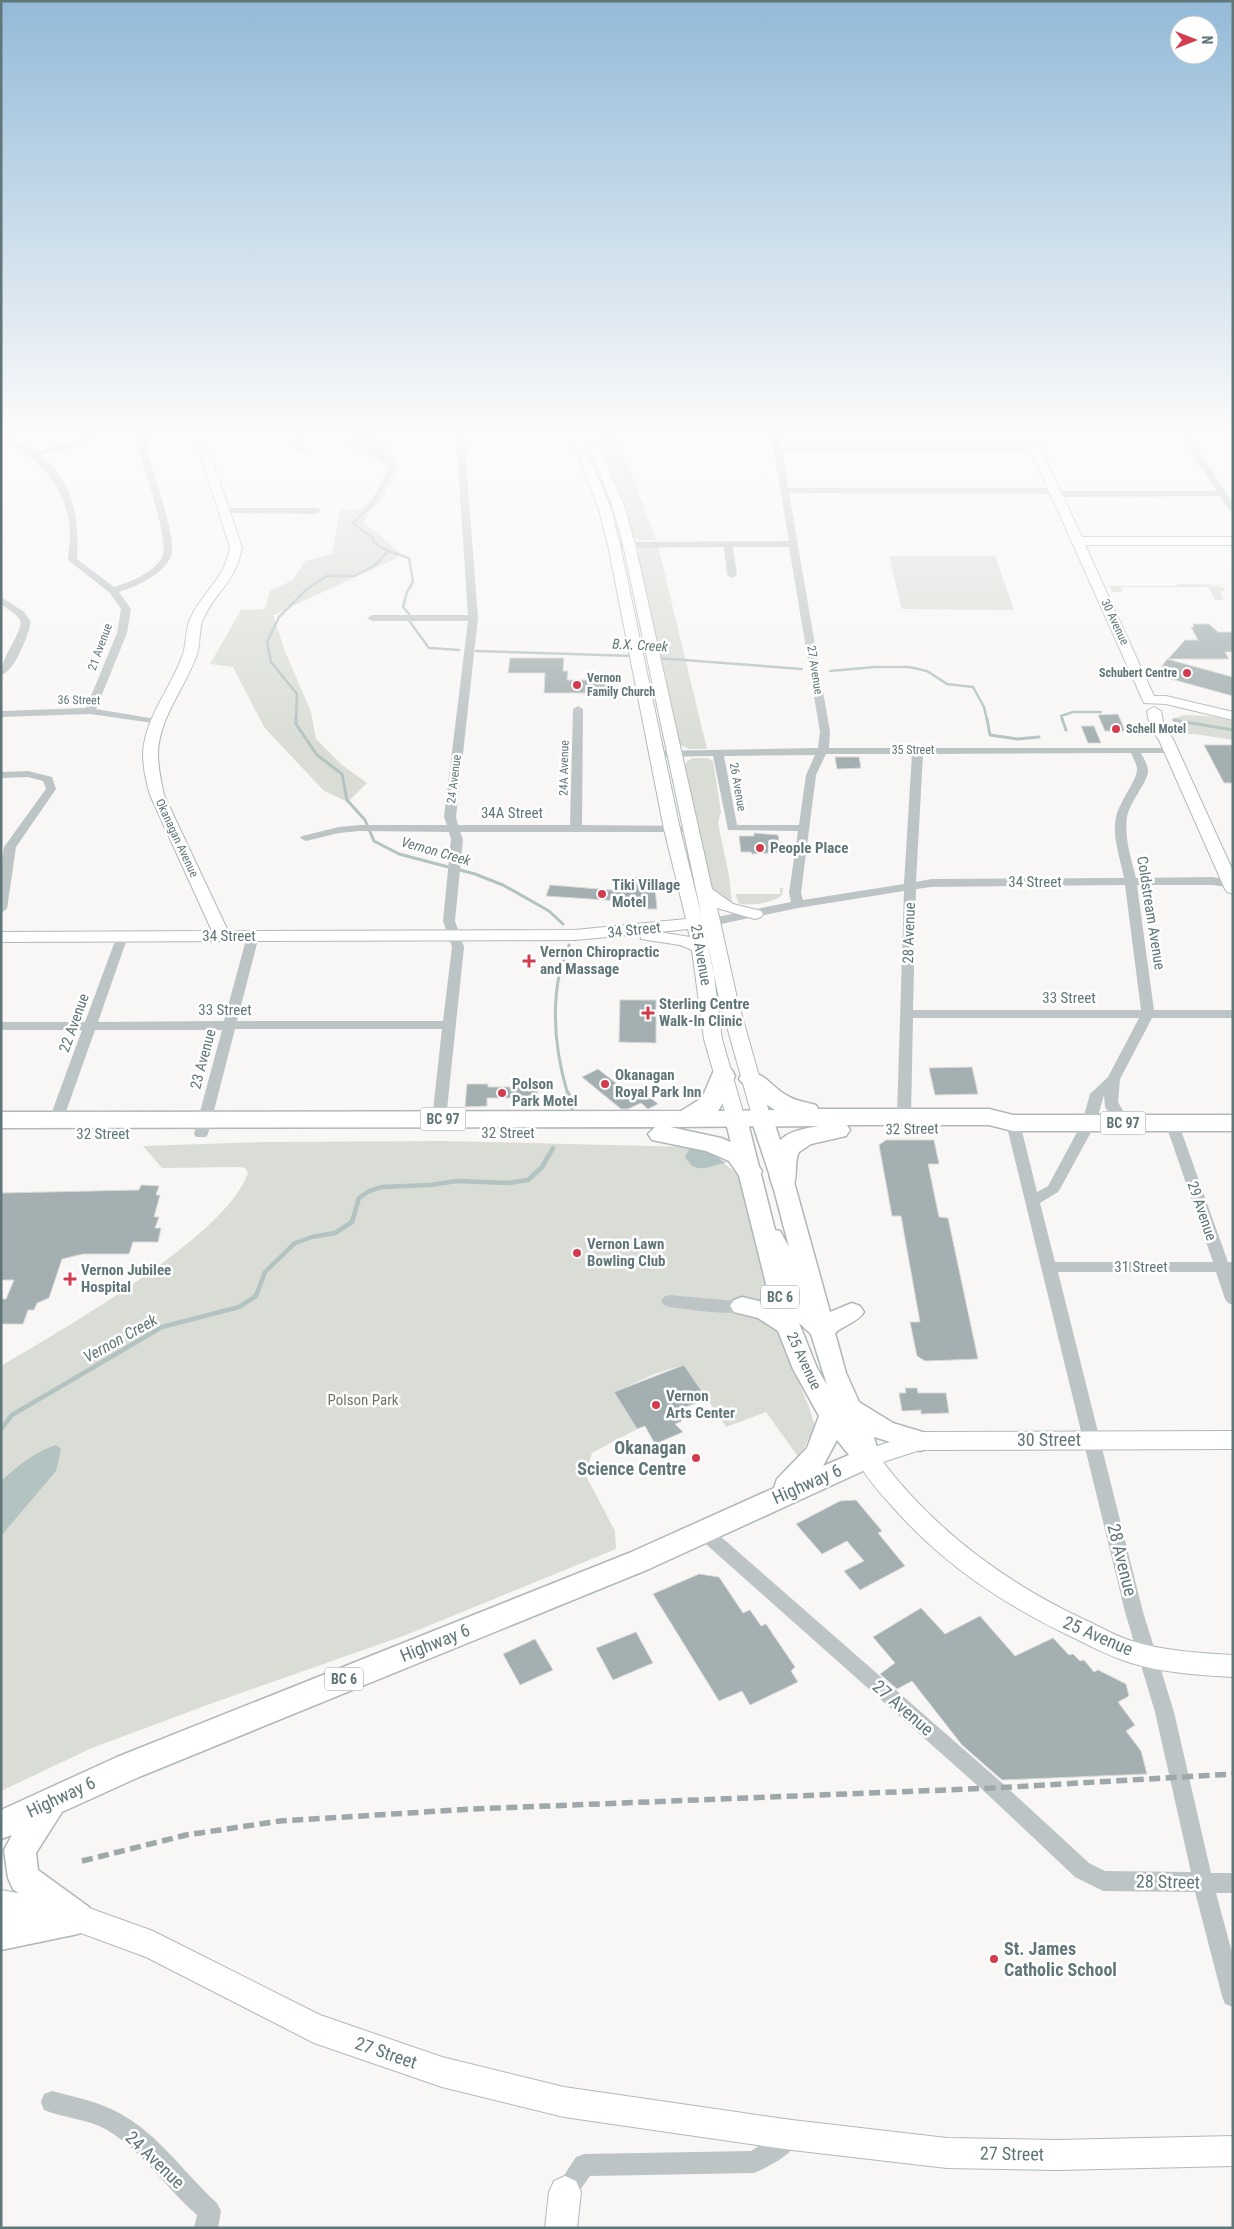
<svg xmlns="http://www.w3.org/2000/svg" width="1234" height="2229" font-family="'Roboto Condensed',sans-serif">
<style>
.green{fill:#daddd6}
.water{fill:#b3c3c1}
.lines{fill:none;stroke-linecap:round;stroke-linejoin:round}
.stream-far2{stroke:#b3c3c1;stroke-width:2.5}
.stream-far1{stroke:#b3c3c1;stroke-width:3}
.stream{stroke:#b3c3c1;stroke-width:4.5}
.building{fill:#a3afb0;stroke:#dad9d8}
.secondary-casing{stroke:#b0b9ba;stroke-width:2}
.primary-casing{stroke:#afb7b8;stroke-width:3}
.highway-casing{stroke:#b1b8b9;stroke-width:3}
.street{fill:#bdc4c5;fill-rule:evenodd}
.secondary{fill:#fff;fill-rule:evenodd}
.primary{fill:#fff;fill-rule:evenodd}
.highway{fill:#fff;fill-rule:evenodd}
.rail{stroke:#9ea8aa;stroke-width:5.5;stroke-dasharray:11 5.5;stroke-linecap:butt}
.poi-dot{fill:#d23c4e;stroke:#fff;stroke-width:2}
.labels{text-anchor:middle;stroke-width:5;stroke-linejoin:round;paint-order:stroke}
.far-street-label{font-size:12px;fill:#617678;stroke:#fff}
.far-poi-label{font-size:12px;font-weight:bold;fill:#617678;stroke:#fff;text-anchor:start}
.far-water-label{font-size:14px;font-style:italic;fill:#617876;stroke:#fff}
.shield{fill:#fff;stroke:#909fa0;stroke-width:1}
.shield-label{font-size:14px;font-weight:bold;fill:#617678}
.street-label{font-size:15px;fill:#617678;stroke:#fff}
.poi-label{font-size:15px;font-weight:bold;fill:#617678;stroke:#fff;text-anchor:start}
.park-label{font-size:15px;fill:#6e7765;stroke:#fff}
.water-label{font-size:16px;font-style:italic;fill:#617876;stroke:#fff}
.near-street-label{font-size:18px;fill:#617678;stroke:#fff}
.near-poi-label{font-size:18px;font-weight:bold;fill:#617678;stroke:#fff;text-anchor:end}
</style>
<rect width="100%" height="100%" fill="#f8f7f6"/>
<path class="green" d="M350,435H375L385,443L398,467L384,496L372,509L363,523L377,532L399,553L397,558L273,615L285,651L311,712L316,739L342,765L367,783L348,802L324,791L264,727L233,667L210,664L241,610L265,609L270,591L293,580L305,561L332,554L340,510L361,509L375,494L388,468C377,456 360,454 348,443Z
M595,435H613C632,469 643,504 656,540H640L633,537L621,494Z
M647,546H658L707,749H689L680,745L637,551L639,548Z
M889,556H995L1014,610L902,609Z
M1177,584L1233,585L1200,586L1223,587L1225,591H1220L1224,600H1215L1208,587H1121L1123,592H1112L1109,586H1177Z
M1184,715L1210,716L1233,721V740L1195,734H1178L1172,719Z
M693,758H707L713,761L721,812L718,823L729,876L732,903C723,901 716,898 712,889L685,766L687,761Z
M780,888H783L782,895C773,903 749,907 738,903L736,894H780Z
M444,1141L692,1147L710,1153L738,1174L765,1281L782,1342L809,1407L815,1426L799,1458L766,1412L726,1427L684,1365L657,1373L614,1392L637,1429L592,1453L585,1474L615,1531L616,1549L406,1635L210,1704L92,1748L1,1791V1366C61,1330 226,1237 248,1173L245,1168L238,1167L162,1168L143,1146L264,1142Z"/>
<path class="water" d="M686,1146L708,1152L726,1163C713,1164 706,1172 692,1166L685,1157L690,1148Z
M56,1445L61,1449L56,1471L1,1536V1481C18,1466 34,1452 56,1445Z"/>
<g class="lines">
<path class="stream-far2" d="M353,435L393,467L373,503L353,523L373,538L374,543L388,551L409,558L413,582L407,592L403,607L409,614
M410,622L429,648L459,650
M476,651L633,656
M657,658L802,669
M830,671L875,667H909L927,671L947,684L973,687L984,707L987,720
M296,720L297,694L271,662L267,642L279,617L307,589L327,576H354L375,565L388,551
M1063,720L1061,716L1073,712H1101
M1174,720H1177"/>
<path class="stream-far1" d="M296,719V724L317,755L342,774L347,800L365,820L374,841L399,854L475,874L503,885L549,911L563,924
M987,719L990,735L1018,739L1039,737
M1062,719L1066,730
M1174,720L1233,730
M568,1095C556,1055 551,1012 560,971C562,962 568,953 569,945"/>
<path class="stream" d="M568,1093L572,1108
M1,1429L12,1415L162,1327L239,1307L256,1296L265,1272L295,1243L312,1237L335,1233L352,1222L359,1198L369,1191L382,1187L430,1185L457,1181L508,1183L528,1180L542,1167L553,1148"/>
</g>
<path class="building" d="M1193,624H1209L1218,632H1233V652H1225L1229,659H1168L1185,640H1198L1191,627H1194Z
M510,658H564L563,671H568L567,680H608V690H595V693H544L545,673H508Z
M1167,659L1233,677V696L1156,675Z
M1118,714L1125,731H1105L1098,715Z
M1132,724H1147L1153,735H1137Z
M1081,726H1094L1101,743H1088Z
M1204,745H1233V783H1224Z
M835,757H859L861,768L837,769Z
M754,833L778,835L779,843H783L785,852L752,854L751,852H741L739,836H754Z
M635,877H654L657,909H635V902L546,896L550,885L635,892Z
M620,1000H656V1043L619,1042Z
M972,1067L978,1094L935,1095L929,1068Z
M598,1069L630,1094L635,1092L642,1097L647,1095L658,1104L648,1109L641,1103L628,1109H621L582,1077Z
M467,1084H488V1087H538L537,1102H523L524,1098H487V1106L465,1107Z
M886,1140H934L939,1164H928L939,1217L948,1218L978,1359L925,1361L917,1356L910,1322H920L901,1216H892L879,1145Z
M141,1185L159,1186L156,1195H160L154,1217H159L155,1228H161L158,1242H133L129,1254H83L62,1259L49,1298L37,1303L34,1310H28L23,1324H1V1299H6L14,1280H1V1193L139,1190Z
M684,1365L707,1399L675,1411L682,1421L675,1424L683,1432L655,1444L645,1426L637,1429L614,1392Z
M905,1388H917L918,1393H946L949,1413L921,1414V1410L902,1411L899,1393H906Z
M856,1500L882,1531L878,1533L905,1566L860,1590L844,1571L864,1561L847,1541L822,1554L796,1524L840,1501Z
M699,1574L719,1577L743,1613L750,1610L761,1626L766,1624L795,1667L791,1671L798,1682L750,1705L742,1691L719,1701L653,1594Z
M921,1608L945,1634L980,1616L1015,1656L1053,1638L1069,1655L1073,1654L1080,1661L1084,1660L1094,1672L1098,1670L1126,1684L1129,1696L1118,1702L1135,1725L1126,1731L1141,1751L1147,1774L1002,1780L962,1745L912,1681L897,1689L880,1674L895,1663L873,1637Z
M636,1632L653,1663L613,1680L596,1648Z
M535,1639L553,1670L520,1685L503,1654Z"/>
<g class="lines">
<g class="secondary-casing">
<path id="secondary" d="M187,435H197L210,453L242,547C236,581 218,589 204,617C198,628 201,642 197,654C186,687 159,717 158,753C158,768 161,781 164,795L228,931L575,930L686,919L664,829L608,545L598,506L570,435H580L610,506L620,545L680,829L702,918L623,544L612,505L584,435H594L624,505L635,544L712,889L733,904L761,911L763,914L761,917L755,919L717,908L737,998L771,1119L769,1123L762,1125L755,1123L753,1119L719,998L704,928L713,968L722,1039L745,1119L743,1123L736,1125L729,1123L727,1119L704,1039L692,950L680,945L641,939L640,934L575,940L1,942V932L212,931L150,795C146,781 143,768 143,753C145,717 172,687 183,654C187,642 185,628 191,617C205,589 224,580 230,547L200,453ZM688,929L690,937L659,932Z
M1024,435H1034L1082,537H1233V545H1085L1154,696H1166L1233,712V720L1166,704L1144,703Z
M1154,707L1161,711L1164,727L1173,739L1233,871V894L1227,892L1225,889L1159,740L1150,727L1147,711Z
M1233,1431V1449L920,1450L883,1462C936,1531 1005,1582 1083,1619C1099,1626 1115,1636 1132,1641C1164,1651 1199,1653 1233,1655V1677C1199,1675 1164,1673 1131,1663C1112,1657 1094,1648 1076,1639C1006,1606 943,1565 892,1506C879,1492 865,1476 856,1458L859,1452L920,1432Z
M1,1890L78,1904L153,1931L320,2015L442,2057L564,2087L792,2120L947,2138L1057,2140L1233,2136V2166L1057,2170L947,2168L792,2150L564,2117L442,2087L314,2043L146,1957L78,1932L1,1918Z
M565,2176L576,2181L581,2192L577,2228H545L549,2192L554,2181Z"/>
</g>
<g class="primary-casing">
<path id="primary" d="M736,1112L744,1114L747,1119L775,1230L780,1231L789,1247L772,1182L751,1119L754,1114L762,1112L770,1114L773,1119L794,1182L830,1312L852,1303L860,1306L864,1312C858,1322 844,1325 835,1333L846,1373L859,1402L893,1423L929,1434L933,1441L929,1448L920,1451L874,1437L880,1458L876,1465L649,1569L139,1777L62,1812L36,1853L38,1870L89,1907L94,1918L89,1929L78,1934L1,1950V1918L41,1910L13,1889L8,1878L4,1850L12,1835L1,1839V1810L117,1757L629,1553L774,1488L777,1479L807,1448L819,1416L793,1369L778,1331L758,1318L734,1312L730,1306L734,1300L742,1297L771,1304L725,1119L728,1114ZM799,1323L811,1334L827,1385L817,1368ZM837,1440L849,1455L823,1466Z"/>
</g>
<g class="highway-casing">
<path id="highway" d="M723,1068L732,1070L735,1076L726,1098L718,1111L775,1110L755,1097L739,1079L742,1073C762,1068 770,1086 786,1095C795,1101 805,1102 816,1105L818,1109H989L1013,1115H1233V1131H1013L989,1125H847L850,1130L846,1136L811,1144L799,1152C793,1164 799,1177 792,1188L783,1191L774,1188C765,1174 770,1147 784,1137C793,1130 808,1128 819,1126L670,1127L721,1138L747,1149L762,1171L758,1177L749,1180L740,1177L729,1161L706,1151L652,1140L648,1134L655,1127L1,1128V1112L681,1111L702,1098L714,1070Z"/>
</g>
<path class="street" d="M1,435H9L36,452L71,442L89,435H99L77,446L41,455C75,486 79,516 77,559L114,587C130,582 154,573 162,557C170,542 144,469 138,449V442L144,435H152L146,442V449C152,468 178,541 171,556C163,575 137,586 119,592L131,609L127,633L96,709L156,719L160,720V724L90,714L1,717V711L86,708L117,633L121,609L110,593L68,560C68,552 70,545 70,537C70,490 40,458 1,437Z
M298,435H306L301,445L308,452L307,454L296,451L293,445Z
M456,435H464L478,618L456,817L458,825H570L573,709L578,706L583,709L582,825L690,826L696,829L690,832H460L463,839L455,921L464,947L446,1119L444,1122H434L432,1119L442,1029H235L208,1134L206,1137H196L194,1134L222,1030H95L63,1120L61,1123H51L49,1120L82,1030H1V1022H85L118,933L122,932L128,936L98,1022L224,1021L247,936L253,932L259,936L237,1021H443L452,947L443,921L451,839L449,832L360,831L339,833L306,841L300,838L302,836L339,827L360,825H447L444,817L468,621H372L367,618L372,615H468Z
M771,435H779L781,447H1036L1040,449L1036,451H782L788,488H1056L1060,491H1217L1180,435H1188L1233,502V511H1230L1220,496L1057,497L1053,494L789,493L830,732L829,748H1175L1176,750L1171,753H1141C1144,759 1148,765 1148,771C1148,782 1130,801 1127,817C1124,837 1131,858 1136,878L1213,877L1233,881V888L1213,885H1137L1154,1010H1233V1018H1152L1120,1079L1118,1102L1130,1123L1128,1126H1118L1105,1107L1104,1095L1096,1123L1060,1189L1058,1192L1040,1203L1055,1262H1213L1165,1122L1167,1119H1177L1228,1262H1233V1305L1228,1303L1225,1299L1216,1272H1058L1143,1612L1174,1712L1211,1873H1233V1893H1216L1233,1956V2007L1225,2004L1222,1996L1195,1892L1103,1891L1075,1877L987,1794L699,1538L696,1533L699,1528L705,1526L711,1528L1001,1782L1089,1863L1105,1871L1191,1872L1155,1712L1125,1612L1006,1123L1008,1120H1018L1020,1123L1037,1192L1048,1186L1082,1123L1090,1094L1108,1077L1139,1018H913L911,1116L909,1119H899L897,1116L904,891L798,908L711,926L707,925L705,922L707,919L791,902L789,893L798,831L728,830L713,756L656,757L651,754L656,751L818,748L820,732L789,547H733L737,575L732,578L727,575L724,547L614,548L610,545L614,542L789,541ZM1131,753C1133,758 1136,763 1137,768C1139,777 1119,802 1116,817C1112,837 1120,858 1124,878L931,879L916,882L923,754ZM826,754H912L904,884L803,900L801,893L816,775ZM815,755L806,775L799,825H737L724,756ZM1125,885L1141,1010H913L916,889L931,887Z
M225,508H317L321,511L317,514L222,513V509Z
M1,597L24,612L31,622C28,636 15,671 1,675C1,657 18,640 21,622L17,616L1,604Z
M28,771L52,777L56,789L16,847L7,909L1,913V867L4,847L46,789L43,781L28,777L1,778V772Z
M669,1295L747,1302L750,1306L747,1310C724,1317 693,1309 669,1307L664,1305L661,1301L664,1297Z
M52,2091C75,2097 100,2102 121,2114C159,2135 185,2174 217,2203L221,2211L218,2228H194L197,2215C166,2188 142,2151 107,2130C88,2119 64,2118 44,2110L41,2102L44,2094Z
M790,2126L798,2129L801,2137C795,2153 769,2167 754,2173L590,2176L573,2200L565,2204L557,2200L553,2192L576,2157L584,2154L751,2151Z"/>
<use href="#secondary" class="secondary"/>
<use href="#primary" class="primary"/>
<use href="#highway" class="highway"/>
<path class="rail" d="M82,1861L186,1835L280,1821L473,1809L994,1788L1233,1774"/>
</g>
<linearGradient id="sky" x2="0" y2="1"><stop stop-color="#93bad8"/><stop offset="0.58" stop-color="#fcfbfb"/><stop offset="1" stop-color="#fcfbfb" stop-opacity="0"/></linearGradient>
<rect width="1234" height="747" fill="url(#sky)"/>
<g class="poi-dot">
<circle cx="1187" cy="673" r="5"/>
<circle cx="577" cy="685" r="5"/>
<circle cx="1116" cy="729" r="5"/>
<circle cx="760" cy="848" r="5"/>
<circle cx="602" cy="894" r="5"/>
<path d="M526.5 953.5h5v5h5v5h-5v5h-5v-5h-5v-5h5z"/>
<path d="M645.5 1005.5h5v5h5v5h-5v5h-5v-5h-5v-5h5z"/>
<circle cx="605" cy="1084" r="5"/>
<circle cx="502" cy="1093" r="5"/>
<circle cx="577" cy="1253" r="5"/>
<path d="M67.5 1271.5h5v5h5v5h-5v5h-5v-5h-5v-5h5z"/>
<circle cx="656" cy="1405" r="5"/>
<circle cx="696" cy="1458" r="5"/>
<circle cx="994" cy="1959" r="5"/>
</g>
<g class="labels">
<g class="far-street-label">
<text transform="translate(1115 622) rotate(65)" y="4">30 Avenue</text>
<text transform="translate(100 647) rotate(-70)" y="4">21 Avenue</text>
<text transform="translate(815 670) rotate(81)" y="4">27 Avenue</text>
<text transform="translate(79 700) rotate(1)" y="4">36 Street</text>
<text x="913" y="754">35 Street</text>
<text transform="translate(564 768) rotate(-89)" y="4">24A Avenue</text>
<text transform="translate(454 779) rotate(-83)" y="4">24 Avenue</text>
<text transform="translate(738 787) rotate(80)" y="4">26 Avenue</text>
<text transform="translate(177 838) rotate(65)" y="4">Okanagan Avenue</text>
</g>
<g class="far-poi-label">
<text x="1177" y="677" text-anchor="end">Schubert Centre</text>
<text x="587" y="682">Vernon<tspan x="587" dy="14">Family Church</tspan></text>
<text x="1126" y="733">Schell Motel</text>
</g>
<g class="far-water-label">
<text transform="translate(640 645) rotate(3)" y="5">B.X. Creek</text>
<text transform="translate(436 851) rotate(16)" y="5">Vernon Creek</text>
</g>
<g class="shield">
<rect x="420.5" y="1107.5" width="45" height="23" rx="4"/>
<rect x="1100.5" y="1111.5" width="45" height="23" rx="4"/>
<rect x="761" y="1285.5" width="38" height="23" rx="4"/>
<rect x="325" y="1667.5" width="38" height="23" rx="4"/>
</g>
<g class="shield-label">
<text x="443" y="1124">BC 97</text>
<text x="1123" y="1128">BC 97</text>
<text x="780" y="1302">BC 6</text>
<text x="344" y="1684">BC 6</text>
</g>
<g class="street-label">
<text x="512" y="818">34A Street</text>
<text x="1035" y="887">34 Street</text>
<text transform="translate(1151 913) rotate(81)" y="5">Coldstream Avenue</text>
<text transform="translate(634 930) rotate(-6)" y="5">34 Street</text>
<text transform="translate(909 933) rotate(-88)" y="5">28 Avenue</text>
<text x="229" y="941">34 Street</text>
<text transform="translate(701 955) rotate(80)" y="5">25 Avenue</text>
<text x="1069" y="1003">33 Street</text>
<text x="225" y="1015">33 Street</text>
<text transform="translate(74 1023) rotate(-70)" y="5">22 Avenue</text>
<text transform="translate(203 1059) rotate(-75)" y="5">23 Avenue</text>
<text transform="translate(912 1129) rotate(-1)" y="5">32 Street</text>
<text x="508" y="1138">32 Street</text>
<text x="103" y="1139">32 Street</text>
<text transform="translate(1202 1211) rotate(71)" y="5">29 Avenue</text>
<text x="1141" y="1272">31 Street</text>
<text transform="translate(804 1361) rotate(65)" y="5">25 Avenue</text>
</g>
<g class="poi-label">
<text x="770" y="853">People Place</text>
<text x="612" y="890">Tiki Village<tspan x="612" dy="17">Motel</tspan></text>
<text x="540" y="957">Vernon Chiropractic<tspan x="540" dy="17">and Massage</tspan></text>
<text x="659" y="1009">Sterling Centre<tspan x="659" dy="17">Walk-In Clinic</tspan></text>
<text x="615" y="1080">Okanagan<tspan x="615" dy="17">Royal Park Inn</tspan></text>
<text x="512" y="1089">Polson<tspan x="512" dy="17">Park Motel</tspan></text>
<text x="587" y="1249">Vernon Lawn<tspan x="587" dy="17">Bowling Club</tspan></text>
<text x="81" y="1275">Vernon Jubilee<tspan x="81" dy="17">Hospital</tspan></text>
<text x="666" y="1401">Vernon<tspan x="666" dy="17">Arts Center</tspan></text>
</g>
<g class="park-label">
<text x="363" y="1405">Polson Park</text>
</g>
<g class="water-label">
<text transform="translate(120 1338) rotate(-29)" y="6">Vernon Creek</text>
</g>
<g class="near-street-label">
<text x="1049" y="1446">30 Street</text>
<text transform="translate(807 1484) rotate(-24)" y="6">Highway 6</text>
<text transform="translate(1122 1560) rotate(76)" y="6">28 Avenue</text>
<text transform="translate(1098 1636) rotate(23)" y="6">25 Avenue</text>
<text transform="translate(435 1643) rotate(-22)" y="6">Highway 6</text>
<text transform="translate(903 1708) rotate(41)" y="6">27 Avenue</text>
<text transform="translate(61 1797) rotate(-25)" y="6">Highway 6</text>
<text transform="translate(1168 1882) rotate(1)" y="6">28 Street</text>
<text transform="translate(386 2053) rotate(19)" y="6">27 Street</text>
<text transform="translate(1012 2154) rotate(1)" y="6">27 Street</text>
<text transform="translate(155 2160) rotate(44)" y="6">24 Avenue</text>
</g>
<g class="near-poi-label">
<text x="686" y="1454">Okanagan<tspan x="686" dy="21">Science Centre</tspan></text>
<text x="1004" y="1955" text-anchor="start">St. James<tspan x="1004" dy="21">Catholic School</tspan></text>
</g>
</g>
<rect width="1234" height="2229" fill="none" stroke="#617678" stroke-width="5"/>
<g transform="translate(1194 40) rotate(90)"><circle r="24" fill="#ffffff" stroke="#c0c8c9"/>
<path d="M0-4L9 19L0 12L-9 19Z" fill="#d23c4e"/>
<text y="-8" font-size="14" font-weight="bold" text-anchor="middle" fill="#617678">N</text>
</g>
</svg>
